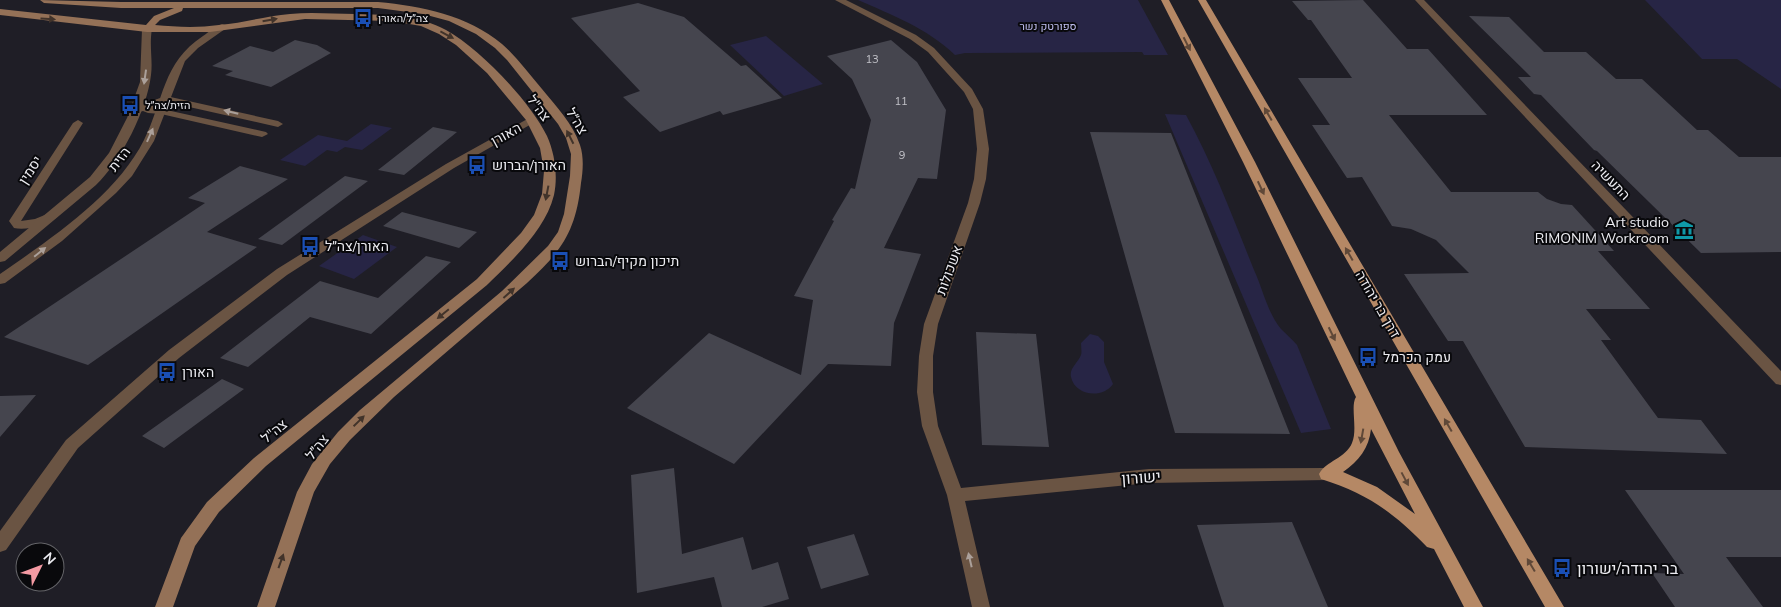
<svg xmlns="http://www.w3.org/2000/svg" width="1781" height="607" font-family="Mulish,Heebo,sans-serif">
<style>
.green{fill:#272545}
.building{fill:#45454e}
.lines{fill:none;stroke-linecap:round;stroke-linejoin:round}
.minor{fill:#6a5443;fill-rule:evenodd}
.tertiary{fill:#6a5443;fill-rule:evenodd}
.secondary{fill:#947157;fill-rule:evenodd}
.primary{fill:#b58865;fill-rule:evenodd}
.oneway{fill:#41332a}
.oneway2{fill:#5f4838}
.oneway3{fill:#aba09a}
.labels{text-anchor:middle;stroke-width:4;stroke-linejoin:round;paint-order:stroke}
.far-poi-label{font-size:11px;fill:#ececf1;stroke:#09090c;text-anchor:start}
.far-park-label{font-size:11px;fill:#c0bff1;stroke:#09090c}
.number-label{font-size:11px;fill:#c2c2c8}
.street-label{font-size:14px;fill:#ececf1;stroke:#09090c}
.poi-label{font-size:14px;fill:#ececf1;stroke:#09090c;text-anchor:start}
.near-street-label{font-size:16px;fill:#ececf1;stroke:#09090c}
.near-poi-label{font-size:16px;fill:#ececf1;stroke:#09090c;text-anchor:start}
</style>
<rect width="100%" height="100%" fill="#1f1e26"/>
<path class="green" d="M858,0H1138L1168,55H1144L1142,52L965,53L955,55C927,28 892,15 858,0Z
M1645,0H1781V89L1737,59H1702Z
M766,36L823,84L784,96L730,45Z
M1165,114L1186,115C1213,164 1233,218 1254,270C1263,289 1267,312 1281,329C1286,334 1292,339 1297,345L1331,429L1301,433Z
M371,124L392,128L362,150L345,147L337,152L327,150L305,166L280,160L318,135L347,141Z
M363,235L397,247L354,279L319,266Z
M1090,334L1098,336L1104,342V362L1113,384C1103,399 1075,396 1071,377C1069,368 1078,363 1081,355C1082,352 1081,347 1081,343Z"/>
<path class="building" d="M1363,0L1407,49H1428L1487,115H1389L1451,192H1538L1547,199L1561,204L1572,205L1614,251H1598L1650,309H1586L1611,340H1601L1658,418L1701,420L1727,454L1525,447L1463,341H1448L1404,274L1469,273L1436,240L1411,229L1392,226L1362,177L1347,178L1312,125H1330L1298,78H1352L1311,20H1308L1292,1Z
M638,3L684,17L741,66L746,65L782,98L723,115L720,111L660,132L623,97L640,91L571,18Z
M1469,16L1509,17L1544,52H1586L1616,79H1642L1697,130H1708L1739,157H1781V252L1701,253L1597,151L1594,150L1541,95L1534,94L1518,77H1531Z
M295,40L317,45L331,53L271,87L225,75L233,71L212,66L250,46L273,52Z
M891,40L917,62L946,110L937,179L918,178L884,248L921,254L894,323L891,366L828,364L734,464L627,408L709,333L801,375L813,300L794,296L834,221L832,220L851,188L855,189L871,120L852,79L827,56Z
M433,127L457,132L404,175L378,170Z
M1090,132L1171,133L1290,434L1175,433Z
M240,166L288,179L207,232L257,247L88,365L4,337L205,203L188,198Z
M345,176L368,181L282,245L258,239Z
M402,212L477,232L459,248L383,226Z
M426,256L451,262L371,334L310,317L248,367L220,358L320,281L378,298Z
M976,332L1036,334L1049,447L982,445Z
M222,379L244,389L164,448L142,436Z
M36,395L0,437V396Z
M674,468L682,554L743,537L752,570L778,562L789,599L762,607H722L714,577L637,593L631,475Z
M1625,490H1781V557H1726L1763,607H1675L1652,573L1684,574Z
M1292,522L1328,607H1224L1197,525Z
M854,534L869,575L821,589L807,547Z"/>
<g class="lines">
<path class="minor" d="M835,0H846L916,35L934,48L972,89L983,109L989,149L986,179L980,203L938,324L933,356V392L938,426L961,488L1149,469L1327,468L1333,469L1335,474L1333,479L1327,480L1149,483L965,501L990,607H972L947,495L922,426L917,392L919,356L924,324L968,203L974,179L977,149L973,109L964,92L928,52L910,39Z
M1415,0H1424L1781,371V385L1776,384Z
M166,96L278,121L283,124L278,127L167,102L153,107L266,132L268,134L262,137L161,114L148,113L143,111L135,113L130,110L131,108Z
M531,117L536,120L535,122L454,168L287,275L179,358L78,448L6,550L0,552V531L66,440L169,350L277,269L446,164Z
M78,120L83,123L21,221L35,219L52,212L58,216C49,225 26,231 14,228L9,221L73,123Z"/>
<path class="tertiary" d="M222,24L225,25V29L198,48L185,61L154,141L132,176L116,193L62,241L5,283L0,284V274C50,239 116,196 144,140C164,100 162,63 203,36C209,32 215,26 222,24Z
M147,26L152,29C149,45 153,60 151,75C147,110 121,161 96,185L5,261L0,262V252L90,177L109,153L127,118L140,82L142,29Z"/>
<path class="secondary" d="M40,0L121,2H378C422,6 467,15 502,44C517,57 529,74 542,89C556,106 573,124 580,145C584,157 583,171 581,183C576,231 562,251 527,283L394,397L350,440L330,464L314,492L275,607H257L297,492L312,464L338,432L360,410L502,291L548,246L558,232L564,214L570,176L571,154L566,138L558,124L507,60L495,48L476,34L449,21L423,14L378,8H183L182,11L160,20L155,25C176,27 198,28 219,25C243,23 266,16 290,14C312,12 333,14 355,14C371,15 387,14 404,16C418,19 433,23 446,30C480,49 530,101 547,136C555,154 558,176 554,195C545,231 512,260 487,285L266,466L219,512L195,546L173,607H155L181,538L207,502L254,458L477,279L521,233L534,215L542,194L544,171L540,148L526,120L487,73L456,45L439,34L421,26L392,21L305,19L210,32H147L0,15V9L146,25L154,16L174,8H121L44,3Z"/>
<path class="primary" d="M1161,0H1169L1255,162L1399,452L1483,607H1464L1434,549L1427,547C1393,512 1368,494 1321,479L1319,474C1326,461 1346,458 1352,443C1358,429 1350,406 1356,397L1243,162ZM1371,429L1415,514L1377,487L1343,472C1359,461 1369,448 1371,429Z
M1198,0H1206L1564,607H1545Z"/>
</g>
<defs><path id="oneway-solid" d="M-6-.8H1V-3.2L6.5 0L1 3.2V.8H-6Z" transform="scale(1.25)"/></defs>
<g class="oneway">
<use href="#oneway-solid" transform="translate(48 19) rotate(4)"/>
<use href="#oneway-solid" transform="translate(270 20) rotate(-10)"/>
<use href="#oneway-solid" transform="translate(447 35) rotate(28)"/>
<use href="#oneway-solid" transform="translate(570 137) rotate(-117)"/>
<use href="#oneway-solid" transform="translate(547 193) rotate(101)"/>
<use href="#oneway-solid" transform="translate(509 293) rotate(-42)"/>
<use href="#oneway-solid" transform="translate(443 314) rotate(141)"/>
<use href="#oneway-solid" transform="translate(359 421) rotate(-44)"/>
<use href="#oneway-solid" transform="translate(281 561) rotate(-70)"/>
</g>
<g class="oneway2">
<use href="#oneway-solid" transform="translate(1187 44) rotate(63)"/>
<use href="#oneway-solid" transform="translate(1268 114) rotate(-120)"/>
<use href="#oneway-solid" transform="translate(1261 188) rotate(65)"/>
<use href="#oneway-solid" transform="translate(1349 254) rotate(-120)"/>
<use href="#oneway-solid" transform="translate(1332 334) rotate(64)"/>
<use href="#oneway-solid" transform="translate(1448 425) rotate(-120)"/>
<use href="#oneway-solid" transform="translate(1362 436) rotate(100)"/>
<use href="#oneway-solid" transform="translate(1405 479) rotate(62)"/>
<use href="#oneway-solid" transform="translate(1531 565) rotate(-121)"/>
</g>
<g class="oneway3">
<use href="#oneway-solid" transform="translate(145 77) rotate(98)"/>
<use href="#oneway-solid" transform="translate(231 112) rotate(-166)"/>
<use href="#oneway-solid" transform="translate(150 135) rotate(-66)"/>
<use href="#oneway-solid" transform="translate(40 252) rotate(-39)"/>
<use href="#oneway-solid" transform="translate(970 560) rotate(-103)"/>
</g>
<defs>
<g id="bus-bare" transform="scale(1.5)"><path d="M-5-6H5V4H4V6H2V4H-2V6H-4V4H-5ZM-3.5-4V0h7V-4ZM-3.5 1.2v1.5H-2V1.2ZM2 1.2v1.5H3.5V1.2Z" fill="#1a4fb4" stroke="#09090c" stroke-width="2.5" paint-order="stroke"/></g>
<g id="museum-bare" transform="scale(1.5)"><path d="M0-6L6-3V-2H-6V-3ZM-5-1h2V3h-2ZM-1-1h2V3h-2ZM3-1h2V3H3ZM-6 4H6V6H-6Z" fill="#0f9aa8" stroke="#09090c" stroke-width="2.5" paint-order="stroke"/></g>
</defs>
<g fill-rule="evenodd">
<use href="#bus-bare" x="363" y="18"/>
<use href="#bus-bare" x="130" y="105"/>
<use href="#bus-bare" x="477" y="165"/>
<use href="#museum-bare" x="1684" y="230"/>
<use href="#bus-bare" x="310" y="246"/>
<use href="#bus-bare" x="560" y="261"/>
<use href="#bus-bare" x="1368" y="357"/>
<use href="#bus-bare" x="167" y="372"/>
<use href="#bus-bare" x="1562" y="568"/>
</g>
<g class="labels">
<g class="far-poi-label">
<text x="378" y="22">צה״ל/האורן</text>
<text x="145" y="109">הזית/צה״ל</text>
</g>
<g class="far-park-label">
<text x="1048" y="30">ספורטק נשר</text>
</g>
<g class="number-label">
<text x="872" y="63">13</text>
<text x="901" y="105">11</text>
<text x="902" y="159">9</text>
</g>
<g class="street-label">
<text transform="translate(539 108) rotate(53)" y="5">צה"ל</text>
<text transform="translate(577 121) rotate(59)" y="5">צה״ל</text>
<text transform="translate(506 134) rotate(-29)" y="5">האורן</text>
<text transform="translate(119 159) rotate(-52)" y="5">הזית</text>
<text transform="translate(30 170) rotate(-57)" y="5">יסמין</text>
<text transform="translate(1611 180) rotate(46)" y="5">התעשיה</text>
<text transform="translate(949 270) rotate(-70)" y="5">אשכולות</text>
<text transform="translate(1378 304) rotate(60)" y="5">דרך בר יהודה</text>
<text transform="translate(274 431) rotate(-39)" y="5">צה"ל</text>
<text transform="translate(317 447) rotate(-51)" y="5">צה״ל</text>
</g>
<g class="poi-label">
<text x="492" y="170">האורן/הברוש</text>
<text x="1669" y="227" text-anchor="end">Art studio<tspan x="1669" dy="16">RIMONIM Workroom</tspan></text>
<text x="325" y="251">האורן/צה״ל</text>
<text x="575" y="266">תיכון מקיף/הברוש</text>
<text x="1383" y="362">עמק הכרמל</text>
<text x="182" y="377">האורן</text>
</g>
<g class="near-street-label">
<text transform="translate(1141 477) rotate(-4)" y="6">ישורון</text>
</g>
<g class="near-poi-label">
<text x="1577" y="574">בר יהודה/ישורון</text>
</g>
</g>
<g transform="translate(40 567) rotate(48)"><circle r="24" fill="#09090c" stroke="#646468"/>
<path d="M0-4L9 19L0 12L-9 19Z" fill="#f49aa3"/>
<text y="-8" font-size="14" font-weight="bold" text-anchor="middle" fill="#ececf1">N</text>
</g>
</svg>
